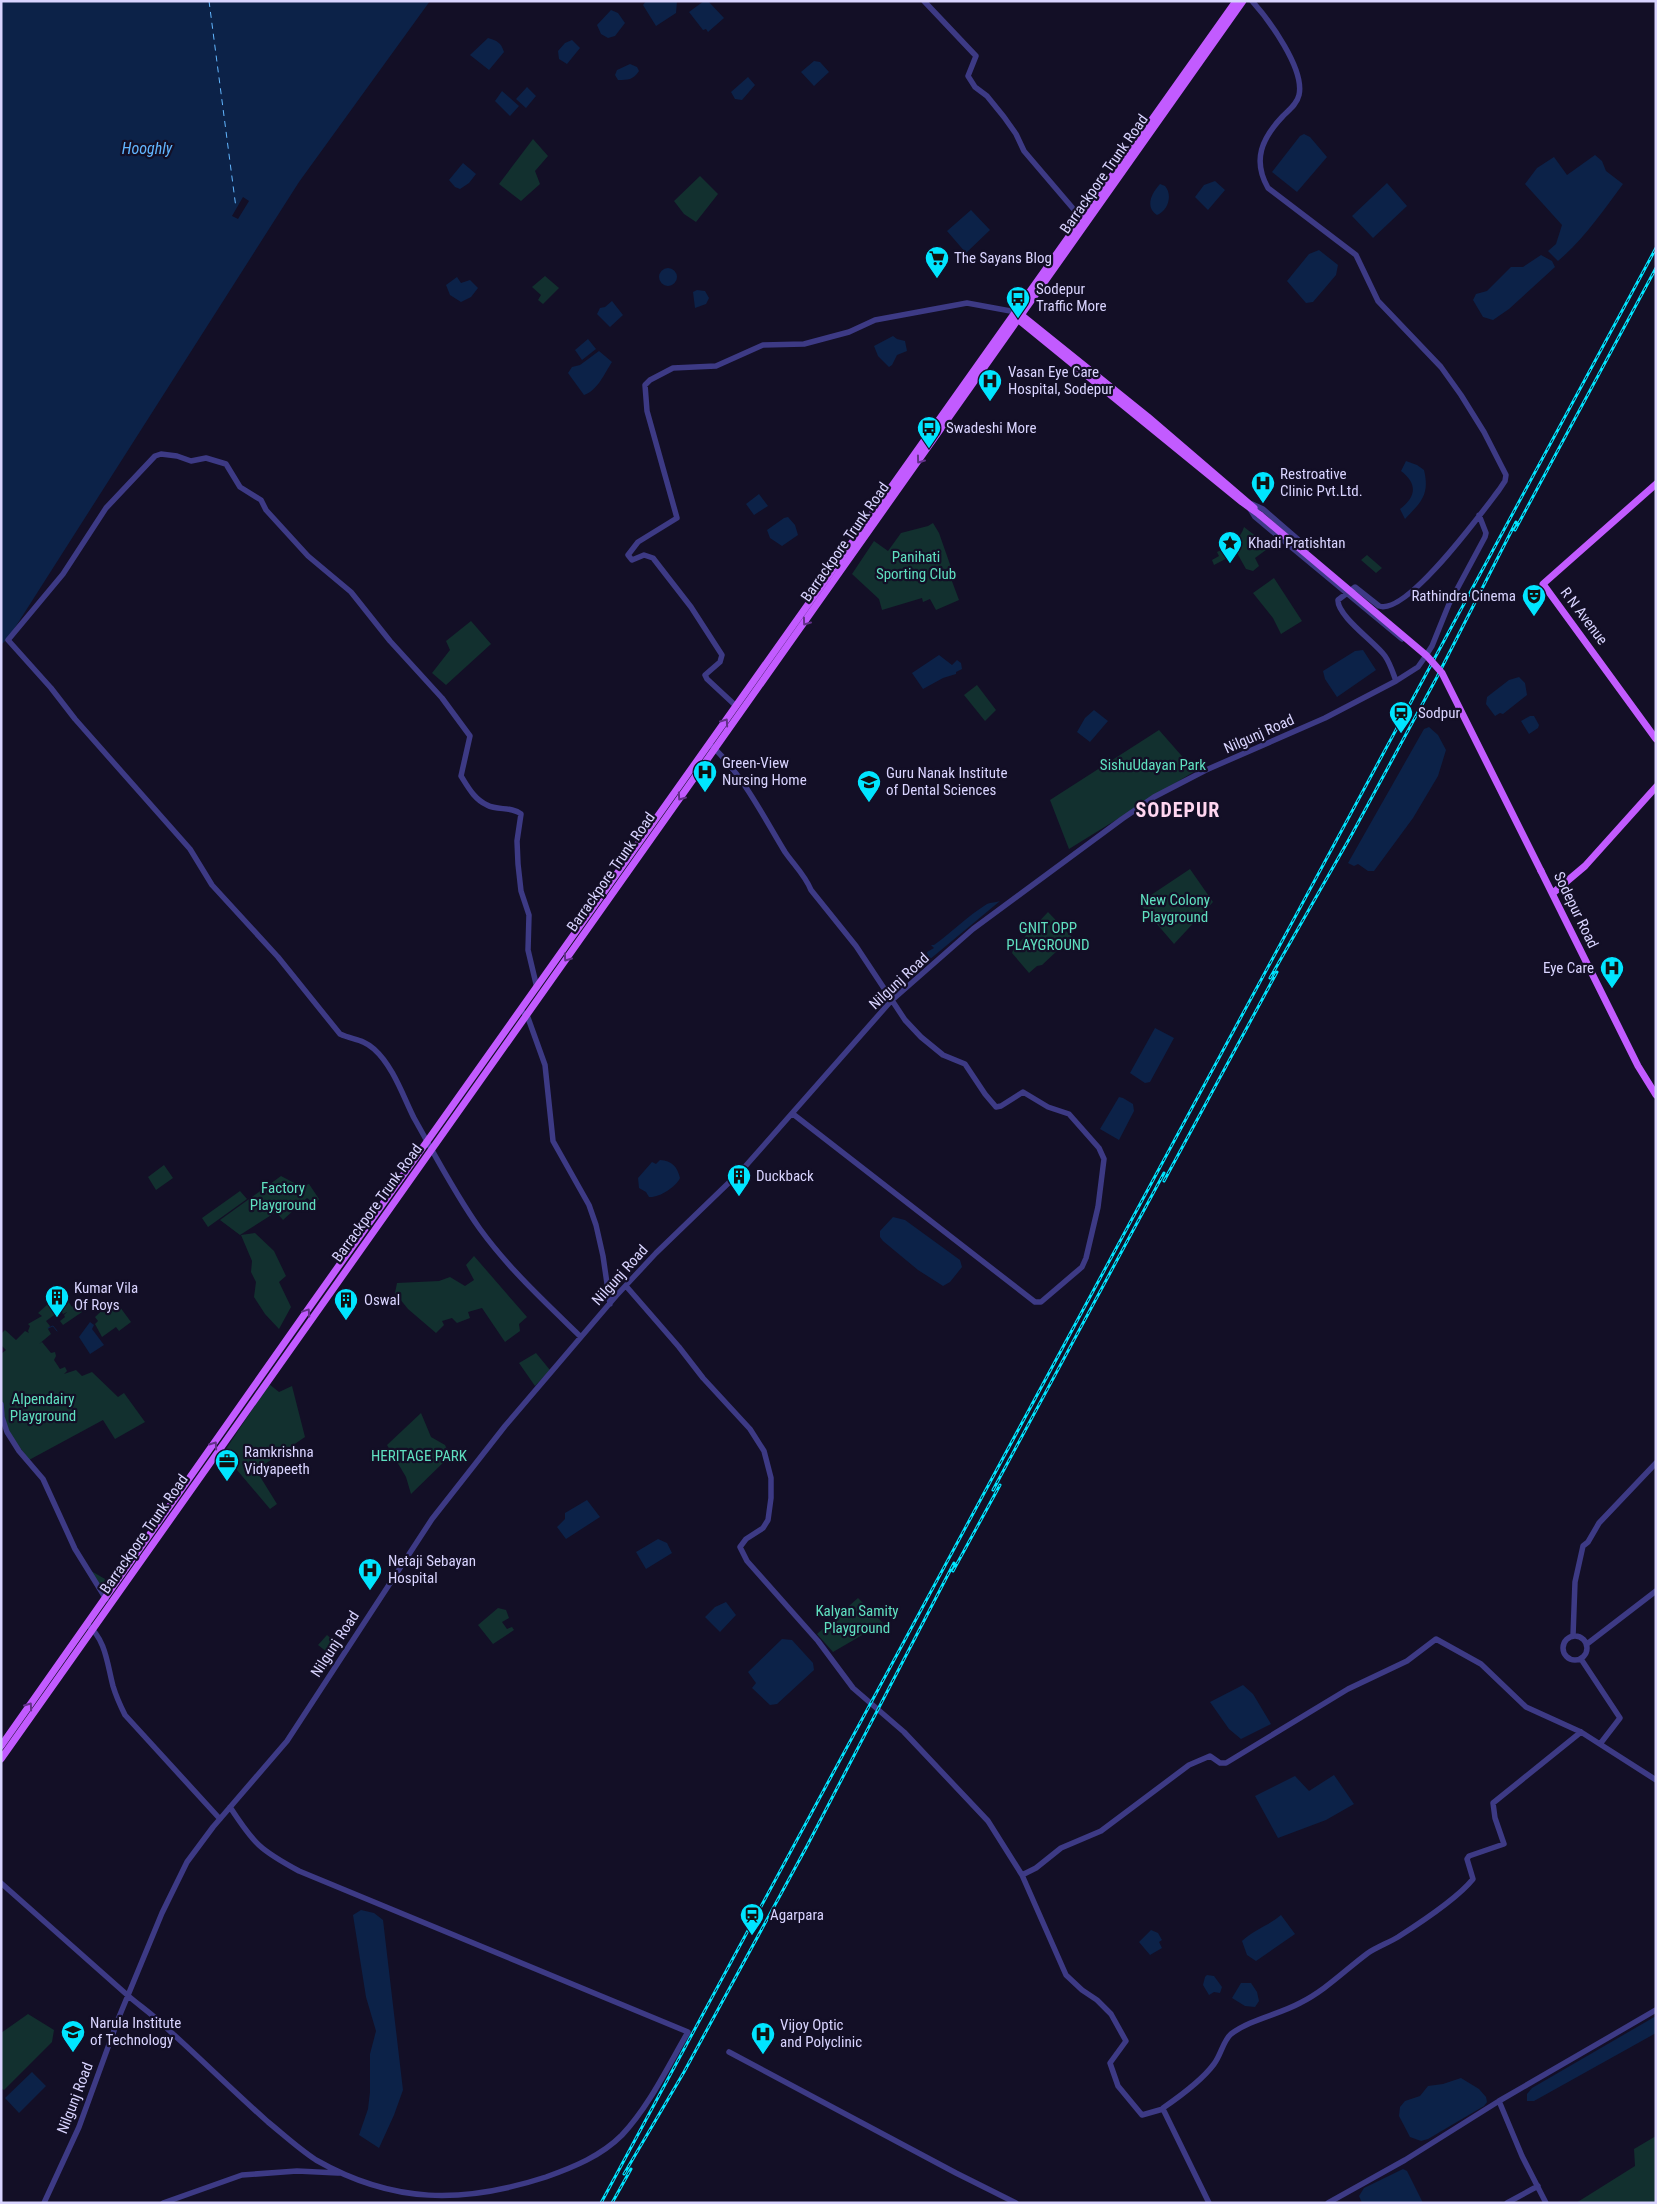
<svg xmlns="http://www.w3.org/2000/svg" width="1657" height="2204" font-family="'Roboto Condensed',sans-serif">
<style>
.green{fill:#12302f}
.water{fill:#0c2248}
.pier{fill:#130f26}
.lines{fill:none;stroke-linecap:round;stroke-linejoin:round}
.stream{stroke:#0c2248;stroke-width:1}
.ferry{stroke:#62b6ff;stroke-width:1;stroke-dasharray:6 5;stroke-linecap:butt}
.minor{stroke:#3d3a85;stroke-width:5.5}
.major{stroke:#c25bff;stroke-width:7}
.rail-casing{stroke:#00e5ff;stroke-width:3}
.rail{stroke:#130f26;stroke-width:1;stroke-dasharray:4;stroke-linecap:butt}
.major-bridge{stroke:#c25bff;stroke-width:7}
.oneway{stroke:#623188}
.labels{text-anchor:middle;stroke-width:4.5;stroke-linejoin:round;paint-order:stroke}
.street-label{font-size:15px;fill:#d9d4ff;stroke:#130f26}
.poi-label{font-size:15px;fill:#d9d4ff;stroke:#130f26;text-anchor:start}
.park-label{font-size:15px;fill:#5fe0c0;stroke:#130f26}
.water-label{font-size:16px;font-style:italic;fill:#62b6ff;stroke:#130f26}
.district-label{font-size:20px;font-weight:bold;letter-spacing:1px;fill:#ffd6f0;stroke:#130f26}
</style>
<rect width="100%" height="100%" fill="#130f26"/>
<path class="green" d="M533,139L548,156L535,171L540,184L521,201L499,184Z
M700,176L718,194L696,222L684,214L674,201Z
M545,276L559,288L543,304L538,300L541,295L532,287Z
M933,523L939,533L953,573L950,576L959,600L936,610L930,599L923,602L922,598L882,610L879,599L852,574L874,541L888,551L901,533L928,526Z
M1244,527L1270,547L1255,558L1259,566L1253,571L1246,569L1237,553L1214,565L1212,560L1219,556L1217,552C1227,548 1241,539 1244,527Z
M1367,555L1382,568L1376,573L1361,560Z
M1274,578L1302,621L1281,634L1273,618L1253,593Z
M471,621L491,644L446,685L432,673L450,650L446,641Z
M977,685L996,710L985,721L964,695Z
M1159,730L1195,771L1069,849L1050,800Z
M1190,869L1213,902L1174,944L1139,903Z
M1048,912L1072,937L1042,965L1037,966L1029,973L1012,953L1014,948Z
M164,1165L173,1178L156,1190L148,1177Z
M281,1176L302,1187L309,1184L319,1199L315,1204L307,1198L283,1220L276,1212L240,1235L220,1220Z
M240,1191L247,1199L208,1227L202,1218Z
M255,1233L274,1251L286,1276L279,1282L291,1307L279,1329L265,1314L254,1297L256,1282L251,1272L252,1261L241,1235Z
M474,1256L527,1317L519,1324L520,1331L505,1342L482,1308L468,1312L470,1318L457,1323L452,1318L442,1321L444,1325L436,1333L408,1309L395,1293L397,1283L439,1281L450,1277L465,1286L474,1280L466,1265Z
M58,1295L68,1301L72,1307L75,1304L82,1312L63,1325L60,1321L65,1317L64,1315L67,1312L63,1314L61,1310L46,1321L50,1326L48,1329L51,1334L39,1344L42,1342L51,1353L55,1352L56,1356L54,1360L60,1369L65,1367L67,1371L64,1374L76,1370L82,1376L92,1372L118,1397L124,1393L145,1422L115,1439L103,1420L29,1460L7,1430L1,1400V1354L6,1350L1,1345V1334L5,1330L16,1340L25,1331L29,1333L28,1331L30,1326L28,1324L42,1316L38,1313Z
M117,1303L131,1322L119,1331L116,1327L102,1337L95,1324L98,1321L95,1317L108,1305L112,1308Z
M536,1353L550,1370L535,1386L519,1363Z
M269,1384L279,1392L292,1386L305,1437L256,1470L277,1504L270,1509L237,1470L226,1449Z
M421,1413L431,1437L445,1445L450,1456L411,1494L406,1477L387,1445Z
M86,1568L105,1579L104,1582L107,1578L113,1583L109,1588L103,1582L104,1591L102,1593Z
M858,1598L883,1623L833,1652L817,1634Z
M498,1608L506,1610L509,1618L502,1622L507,1629L512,1627L514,1630L493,1644L478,1625Z
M327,1635L337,1644L332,1651L327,1652L318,1645Z
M28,2014L54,2030L52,2042L4,2090L1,2088V2033Z
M1656,2136V2203H1576L1635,2166L1634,2149Z"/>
<path class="water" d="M1,1H430L299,182L9,637L1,645Z
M646,1H677L676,13L656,26L643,5Z
M704,1H708L724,18L708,32L706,29L703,30L689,12Z
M611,10L618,13L625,23L615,36L608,38L601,34L597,25Z
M488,38C497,41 501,42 504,52L489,70L470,55Z
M572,40L580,48L567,64L559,59L558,51L565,43Z
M814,61L820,62L829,72L814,86L801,72Z
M630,64L637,67L639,71C633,80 628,80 618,80L615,75L617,70Z
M748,77L755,85L742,100L735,99L731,92Z
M527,87L536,96L526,108L516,99Z
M502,91L519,106L510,116L495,101Z
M1304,134L1310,137L1327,157L1297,192L1272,172L1300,136Z
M1595,155L1602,161L1606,171L1623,184C1602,212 1585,238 1558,261L1548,251L1556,244L1562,225L1525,184L1537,168L1554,157L1567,175Z
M463,163L476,174L469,183L460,189L455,187L449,180Z
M1215,181L1225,190L1208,210L1195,197L1204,185Z
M1387,183L1407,206L1373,238L1352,216Z
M1160,184L1165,186C1173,195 1168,211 1157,215C1145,207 1151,194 1160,184Z
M971,210L990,230L966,253L947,231Z
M1319,250L1338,265L1336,275L1313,302L1306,303L1287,281L1309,254Z
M1541,255L1552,261L1555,267L1509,309L1493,320L1483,317L1473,300L1476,294L1487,291L1511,267H1523Z
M659 277a9 9 0 1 1 18 0a9 9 0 1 1-18 0Z
M457,277L461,283L470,280L478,288L471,297L461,302L450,295L446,285Z
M697,290L705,291L709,298L706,304L695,308L693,292Z
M612,301L623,315L610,327L597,314L600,308L605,307Z
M893,336L897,339L905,341L907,351L897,355L892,365L889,367L878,356L874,346Z
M588,339L596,349L582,360L575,350Z
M599,351L612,362C604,374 598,390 584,395L568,373L572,367L580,365Z
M1406,461L1417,465L1424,470C1430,495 1421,502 1405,519L1400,509C1416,497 1418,484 1401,471Z
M759,494L768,506L754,515L746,504Z
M788,517L795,525L798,535L782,546L770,538L767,530L784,518Z
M1363,650L1376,670L1337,697L1325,679L1323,671L1355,651Z
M939,655L952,665L957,660L961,663L962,669L956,672V674L943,678L923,689L912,673Z
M1519,677L1525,683L1527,695L1503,714L1500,713L1495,716L1486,704L1487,697L1509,680Z
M1094,710L1108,721L1090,742L1077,732L1085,718Z
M1530,716H1534L1539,725L1538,728L1529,734L1521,721Z
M1429,727L1438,735L1446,750L1438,776L1413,818L1374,871H1368L1358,864L1354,866L1348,863L1424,729Z
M1000,901L929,960L928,959L927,952L934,948L931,945H934C955,930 966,917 987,904C991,902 995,903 1000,901Z
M1155,1028L1174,1038L1150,1082L1145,1083L1130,1073Z
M1119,1097L1123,1098L1133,1104L1134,1111L1119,1140L1100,1129Z
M660,1160C672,1161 677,1166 680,1178C676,1187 659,1198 649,1197L646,1192L639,1188L638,1178L652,1162L656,1164Z
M893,1217L905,1220L960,1260L962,1267L950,1282L943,1286L940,1284L918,1270L883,1241L880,1237V1231Z
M90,1322L94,1325L92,1329L104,1345L90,1354L79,1337Z
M587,1500L600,1517L566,1539L557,1527L565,1519V1513Z
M658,1539L667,1543L672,1553L646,1569L636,1552Z
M726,1602L736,1615L720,1632L705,1617L715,1607Z
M782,1639L792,1640L813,1663L814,1670L777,1704L770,1705L752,1688L756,1683L748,1672Z
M1243,1685L1253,1694L1271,1724L1241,1739L1229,1729L1210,1702Z
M1334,1775L1354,1804L1326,1820L1278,1838L1255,1796L1295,1776L1309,1791Z
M361,1910L374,1913L383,1920L403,2090L394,2115L379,2148L359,2135L368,2109L370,2092V2054L376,2031L366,1997L353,1915Z
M1281,1915L1295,1934L1256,1961L1247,1955L1242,1941C1254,1930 1268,1926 1281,1915Z
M1151,1930L1158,1933L1162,1940L1159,1942L1162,1948L1150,1955L1139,1942Z
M1207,1975L1214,1976L1222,1987L1220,1993L1214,1992L1209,1995L1203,1985L1205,1977Z
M1241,1983H1251L1257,1992L1259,2001L1255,2007L1245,2006L1232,1998Z
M1656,2016V2033L1534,2101H1527V2094L1532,2088Z
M32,2072L46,2086L19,2113L5,2098Z
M1461,2078L1479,2089L1486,2097L1487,2102L1484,2106L1428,2139L1421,2141L1410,2137L1399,2116L1400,2107L1405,2101L1420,2096L1428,2086L1443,2084Z
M1403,2169L1407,2171L1423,2203H1362L1359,2196L1364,2188Z"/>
<path class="pier" d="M243,197L249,201L238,219L232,216Z"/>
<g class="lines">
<path class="stream" d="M48,1328L53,1326L57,1331"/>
<path class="ferry" d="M209,1L236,208"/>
<path class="minor" d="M924,1L976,56L968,76L975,87L987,96L1004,117L1016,134L1024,151L1082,219
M1252,504L1263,509L1308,548
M1250,509L1255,517L1402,639
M1425,657L1432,646L1449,604L1485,537L1486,533L1479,515
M1396,681L1418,667L1425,657
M736,706L707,679L705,675L720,662L722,655L691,607L653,558L644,555L632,560L628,555L638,542L677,518L647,411L645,385L650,380L673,368L716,366L763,345L804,344L849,332L875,320L967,303L1016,312
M713,747C744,777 763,816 785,852C794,865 805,875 811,890L856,946L905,1020L921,1037L943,1055L965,1064L985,1094L996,1107L1001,1106L1023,1092L1048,1107L1069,1114L1099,1148L1104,1159L1098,1207L1086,1258L1082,1267L1041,1302H1035L793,1114
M537,988L528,950L529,915L521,891L518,864L517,841L521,814C511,806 498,811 487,805C474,799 468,787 461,776L470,736L442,698L390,641L351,592L308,556L266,510L261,500L240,487L226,464L206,458L191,461L177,456L161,454L155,456L106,508L63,574L8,640L51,688L75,719L190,849L212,885L278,957L340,1034C353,1040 363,1039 374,1049C393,1066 403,1096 414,1118C435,1155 455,1194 480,1229C509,1269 546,1303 581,1337
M524,1013L527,1015L545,1065L553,1141L589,1205L596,1225L603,1256L610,1304
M626,1286L679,1347L703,1378L750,1429L764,1451L771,1478V1498L768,1520L763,1528L746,1539L740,1547L747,1561L818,1641L853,1688L904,1732L988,1821L1022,1875L1066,1975L1082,1990L1097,2000L1111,2014L1126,2041L1110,2063L1118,2086L1142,2115L1163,2109L1209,2203
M1,1404L2,1417L7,1432L19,1451L43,1479L75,1549L106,1599
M87,1624C106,1640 107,1663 113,1686C116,1696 120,1705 125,1715L220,1819
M1563 1648a12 12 0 1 1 24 0a12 12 0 1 1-24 0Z
M1573,1636L1575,1582L1583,1546L1588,1542L1599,1523L1656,1463
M1587,1644L1656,1591
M1581,1659L1620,1718L1600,1744
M1022,1875L1036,1868L1061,1848L1101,1831L1189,1765L1210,1756L1220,1763H1226L1348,1689L1407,1661L1436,1639L1481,1664L1526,1707L1581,1732L1656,1780
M1,1883C43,1920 84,1957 125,1993C137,2004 151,2013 162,2024C198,2056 232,2090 268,2122C284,2135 299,2149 316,2160C393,2204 463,2204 546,2177C574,2167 601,2156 622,2135C650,2105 668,2066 688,2032L299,1871C260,1850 254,1844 230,1807
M729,2052L956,2173L1016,2203
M1499,2101L1656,2010
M1163,2108C1179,2097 1203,2079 1214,2064C1221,2055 1223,2041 1231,2034C1251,2019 1278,2015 1300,2003C1326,1990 1345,1970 1368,1953C1377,1947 1388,1943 1398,1937C1420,1923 1457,1899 1473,1879L1467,1859L1469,1856L1504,1844L1495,1818L1493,1803L1581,1732
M44,2203L79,2127L119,2017L162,1913L187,1862L213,1827L287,1741L432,1519L505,1426L616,1296L656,1253L742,1170L891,1001L973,929L1122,819L1154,797L1206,770L1325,718L1396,681C1393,673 1390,663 1385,656C1376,643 1337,616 1338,600L1355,587L1379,606C1407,616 1482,512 1499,490L1505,481L1506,475L1484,432L1461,395L1441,367L1378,301L1356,255L1268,188C1252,160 1262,138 1283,116C1289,110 1297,104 1299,95C1305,69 1269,20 1252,1
M163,2203L242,2175L297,2171L338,2173
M1328,2203L1405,2160L1499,2101L1522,2156L1546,2203
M1507,2203L1538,2186"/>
<path class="major" d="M1020,314L1148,417L1254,508
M1015,317L1242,502L1260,515
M1656,484L1543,584L1656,739
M1541,871L1638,1066L1656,1095
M1553,893L1585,866L1656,787
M1,1746L311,1305L1236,1
M1,1759C414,1172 830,588 1243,1"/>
<g class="rail-casing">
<path id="rail" d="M1515,530L1656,268
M1270,978L1352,834L1437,677L1516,522
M1164,1181L1277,972
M993,1490L1164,1173
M953,1571L1000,1485
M624,2174L684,2072L807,1846L954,1563
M601,2203L1656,248
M612,2203L631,2169"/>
</g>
<use href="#rail" class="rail"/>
<path class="major-bridge" d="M1260,515L1427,656L1442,673L1541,871"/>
</g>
<defs><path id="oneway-chevron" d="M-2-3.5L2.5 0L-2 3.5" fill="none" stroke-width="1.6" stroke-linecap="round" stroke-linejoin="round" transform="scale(1.25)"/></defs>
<g class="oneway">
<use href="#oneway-chevron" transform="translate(920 460) rotate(126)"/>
<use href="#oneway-chevron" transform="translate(806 622) rotate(126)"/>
<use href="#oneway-chevron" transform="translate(725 722) rotate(-55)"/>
<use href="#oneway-chevron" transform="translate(681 797) rotate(125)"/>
<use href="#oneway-chevron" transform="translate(567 958) rotate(125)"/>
<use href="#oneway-chevron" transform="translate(307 1312) rotate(-56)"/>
<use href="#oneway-chevron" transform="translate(214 1445) rotate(-55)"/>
<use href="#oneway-chevron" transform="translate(29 1706) rotate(-55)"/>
</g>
<defs>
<g id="supermarket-pin" transform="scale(1.25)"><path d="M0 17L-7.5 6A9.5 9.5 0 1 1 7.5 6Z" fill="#00e5ff" stroke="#130f26"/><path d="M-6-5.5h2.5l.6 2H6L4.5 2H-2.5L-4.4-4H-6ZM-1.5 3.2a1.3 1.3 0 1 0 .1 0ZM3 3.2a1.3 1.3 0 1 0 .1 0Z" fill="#111"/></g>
<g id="bus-pin" transform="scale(1.25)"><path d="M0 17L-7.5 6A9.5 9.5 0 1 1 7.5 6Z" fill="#00e5ff" stroke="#130f26"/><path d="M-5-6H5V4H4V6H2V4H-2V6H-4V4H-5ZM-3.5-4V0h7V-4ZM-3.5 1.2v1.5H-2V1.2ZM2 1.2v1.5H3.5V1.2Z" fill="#111"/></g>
<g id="hospital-pin" transform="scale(1.25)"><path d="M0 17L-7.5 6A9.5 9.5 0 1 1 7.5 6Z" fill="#00e5ff" stroke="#130f26"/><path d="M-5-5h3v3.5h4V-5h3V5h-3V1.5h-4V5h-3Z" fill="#111"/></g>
<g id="sight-pin" transform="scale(1.25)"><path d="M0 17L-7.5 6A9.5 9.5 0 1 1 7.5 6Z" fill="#00e5ff" stroke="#130f26"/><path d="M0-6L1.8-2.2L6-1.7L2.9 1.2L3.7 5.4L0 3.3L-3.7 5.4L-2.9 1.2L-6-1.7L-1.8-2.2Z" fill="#111"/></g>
<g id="theatre-pin" transform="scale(1.25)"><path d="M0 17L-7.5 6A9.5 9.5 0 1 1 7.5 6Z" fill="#00e5ff" stroke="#130f26"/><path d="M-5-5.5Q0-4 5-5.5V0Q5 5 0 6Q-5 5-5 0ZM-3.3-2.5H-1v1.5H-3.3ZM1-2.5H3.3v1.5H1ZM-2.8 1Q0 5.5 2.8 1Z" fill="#111"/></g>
<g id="station-pin" transform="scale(1.25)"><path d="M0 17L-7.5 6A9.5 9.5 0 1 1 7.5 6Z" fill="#00e5ff" stroke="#130f26"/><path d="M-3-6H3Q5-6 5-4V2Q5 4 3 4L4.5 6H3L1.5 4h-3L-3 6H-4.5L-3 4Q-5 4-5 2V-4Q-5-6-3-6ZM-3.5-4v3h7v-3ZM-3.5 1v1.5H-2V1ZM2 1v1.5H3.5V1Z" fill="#111"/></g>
<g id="university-pin" transform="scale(1.25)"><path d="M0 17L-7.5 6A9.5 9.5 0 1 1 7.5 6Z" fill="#00e5ff" stroke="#130f26"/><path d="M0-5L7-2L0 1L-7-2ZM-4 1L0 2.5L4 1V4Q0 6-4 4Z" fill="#111"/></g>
<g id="building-pin" transform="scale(1.25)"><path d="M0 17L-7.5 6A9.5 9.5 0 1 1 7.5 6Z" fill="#00e5ff" stroke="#130f26"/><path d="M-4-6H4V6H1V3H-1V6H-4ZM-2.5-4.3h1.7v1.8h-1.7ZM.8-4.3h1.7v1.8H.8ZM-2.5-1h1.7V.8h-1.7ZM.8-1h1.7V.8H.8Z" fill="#111"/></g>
<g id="office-pin" transform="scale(1.25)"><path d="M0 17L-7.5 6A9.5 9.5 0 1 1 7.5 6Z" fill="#00e5ff" stroke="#130f26"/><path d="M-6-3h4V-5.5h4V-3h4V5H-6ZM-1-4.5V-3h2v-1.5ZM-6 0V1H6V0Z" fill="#111"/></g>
</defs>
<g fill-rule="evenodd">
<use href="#supermarket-pin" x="937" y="258"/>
<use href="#bus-pin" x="1018" y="298"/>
<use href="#hospital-pin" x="990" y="381"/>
<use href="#bus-pin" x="929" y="428"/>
<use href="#hospital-pin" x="1263" y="483"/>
<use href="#sight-pin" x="1230" y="543"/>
<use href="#theatre-pin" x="1534" y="596"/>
<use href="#station-pin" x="1401" y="713"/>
<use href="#hospital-pin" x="705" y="772"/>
<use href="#university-pin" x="869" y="782"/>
<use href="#hospital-pin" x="1612" y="968"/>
<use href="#building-pin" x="739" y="1176"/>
<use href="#building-pin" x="57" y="1297"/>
<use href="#building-pin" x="346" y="1300"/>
<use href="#office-pin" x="227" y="1461"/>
<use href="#hospital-pin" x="370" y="1570"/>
<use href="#station-pin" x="752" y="1915"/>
<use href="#university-pin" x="73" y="2032"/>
<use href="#hospital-pin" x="763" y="2034"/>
</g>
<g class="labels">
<g class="street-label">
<text transform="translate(1104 174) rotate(-55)" y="5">Barrackpore Trunk Road</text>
<text transform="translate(845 542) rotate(-55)" y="5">Barrackpore Trunk Road</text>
<text transform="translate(1584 616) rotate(53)" y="5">R N Avenue</text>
<text transform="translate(1259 734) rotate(-24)" y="5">Nilgunj Road</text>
<text transform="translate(611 872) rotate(-55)" y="5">Barrackpore Trunk Road</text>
<text transform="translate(1576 910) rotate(64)" y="5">Sodepur Road</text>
<text transform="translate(899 981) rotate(-43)" y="5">Nilgunj Road</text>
<text transform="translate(377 1203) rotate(-54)" y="5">Barrackpore Trunk Road</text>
<text transform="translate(620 1275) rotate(-48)" y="5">Nilgunj Road</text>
<text transform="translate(144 1534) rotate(-55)" y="5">Barrackpore Trunk Road</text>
<text transform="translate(335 1644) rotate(-57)" y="5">Nilgunj Road</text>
<text transform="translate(75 2098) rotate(-69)" y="5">Nilgunj Road</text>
</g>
<g class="poi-label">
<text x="954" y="263">The Sayans Blog</text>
<text x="1036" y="294">Sodepur<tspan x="1036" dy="17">Traffic More</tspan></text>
<text x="1008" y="377">Vasan Eye Care<tspan x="1008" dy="17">Hospital, Sodepur</tspan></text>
<text x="946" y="433">Swadeshi More</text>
<text x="1280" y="479">Restroative<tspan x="1280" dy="17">Clinic Pvt.Ltd.</tspan></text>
<text x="1248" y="548">Khadi Pratishtan</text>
<text x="1516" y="601" text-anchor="end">Rathindra Cinema</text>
<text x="1418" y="718">Sodpur</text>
<text x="722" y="768">Green-View<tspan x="722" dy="17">Nursing Home</tspan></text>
<text x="886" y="778">Guru Nanak Institute<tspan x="886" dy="17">of Dental Sciences</tspan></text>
<text x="1594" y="973" text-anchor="end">Eye Care</text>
<text x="756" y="1181">Duckback</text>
<text x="74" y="1293">Kumar Vila<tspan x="74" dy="17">Of Roys</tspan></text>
<text x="364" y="1305">Oswal</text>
<text x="244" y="1457">Ramkrishna<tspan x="244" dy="17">Vidyapeeth</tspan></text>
<text x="388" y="1566">Netaji Sebayan<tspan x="388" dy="17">Hospital</tspan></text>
<text x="770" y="1920">Agarpara</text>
<text x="90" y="2028">Narula Institute<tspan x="90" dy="17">of Technology</tspan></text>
<text x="780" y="2030">Vijoy Optic<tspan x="780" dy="17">and Polyclinic</tspan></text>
</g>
<g class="park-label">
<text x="916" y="562">Panihati<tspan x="916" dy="17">Sporting Club</tspan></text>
<text x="1153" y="770">SishuUdayan Park</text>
<text x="1175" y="905">New Colony<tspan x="1175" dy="17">Playground</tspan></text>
<text x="1048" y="933">GNIT OPP<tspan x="1048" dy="17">PLAYGROUND</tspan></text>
<text x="283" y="1193">Factory<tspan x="283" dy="17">Playground</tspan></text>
<text x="43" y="1404">Alpendairy<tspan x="43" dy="17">Playground</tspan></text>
<text x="419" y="1461">HERITAGE PARK</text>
<text x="857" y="1616">Kalyan Samity<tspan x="857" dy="17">Playground</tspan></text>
</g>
<g class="water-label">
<text x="147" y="154">Hooghly</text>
</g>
<g class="district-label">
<text x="1178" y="817">SODEPUR</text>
</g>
</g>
<rect width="1657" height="2204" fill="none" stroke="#d9d4ff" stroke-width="5"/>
</svg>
